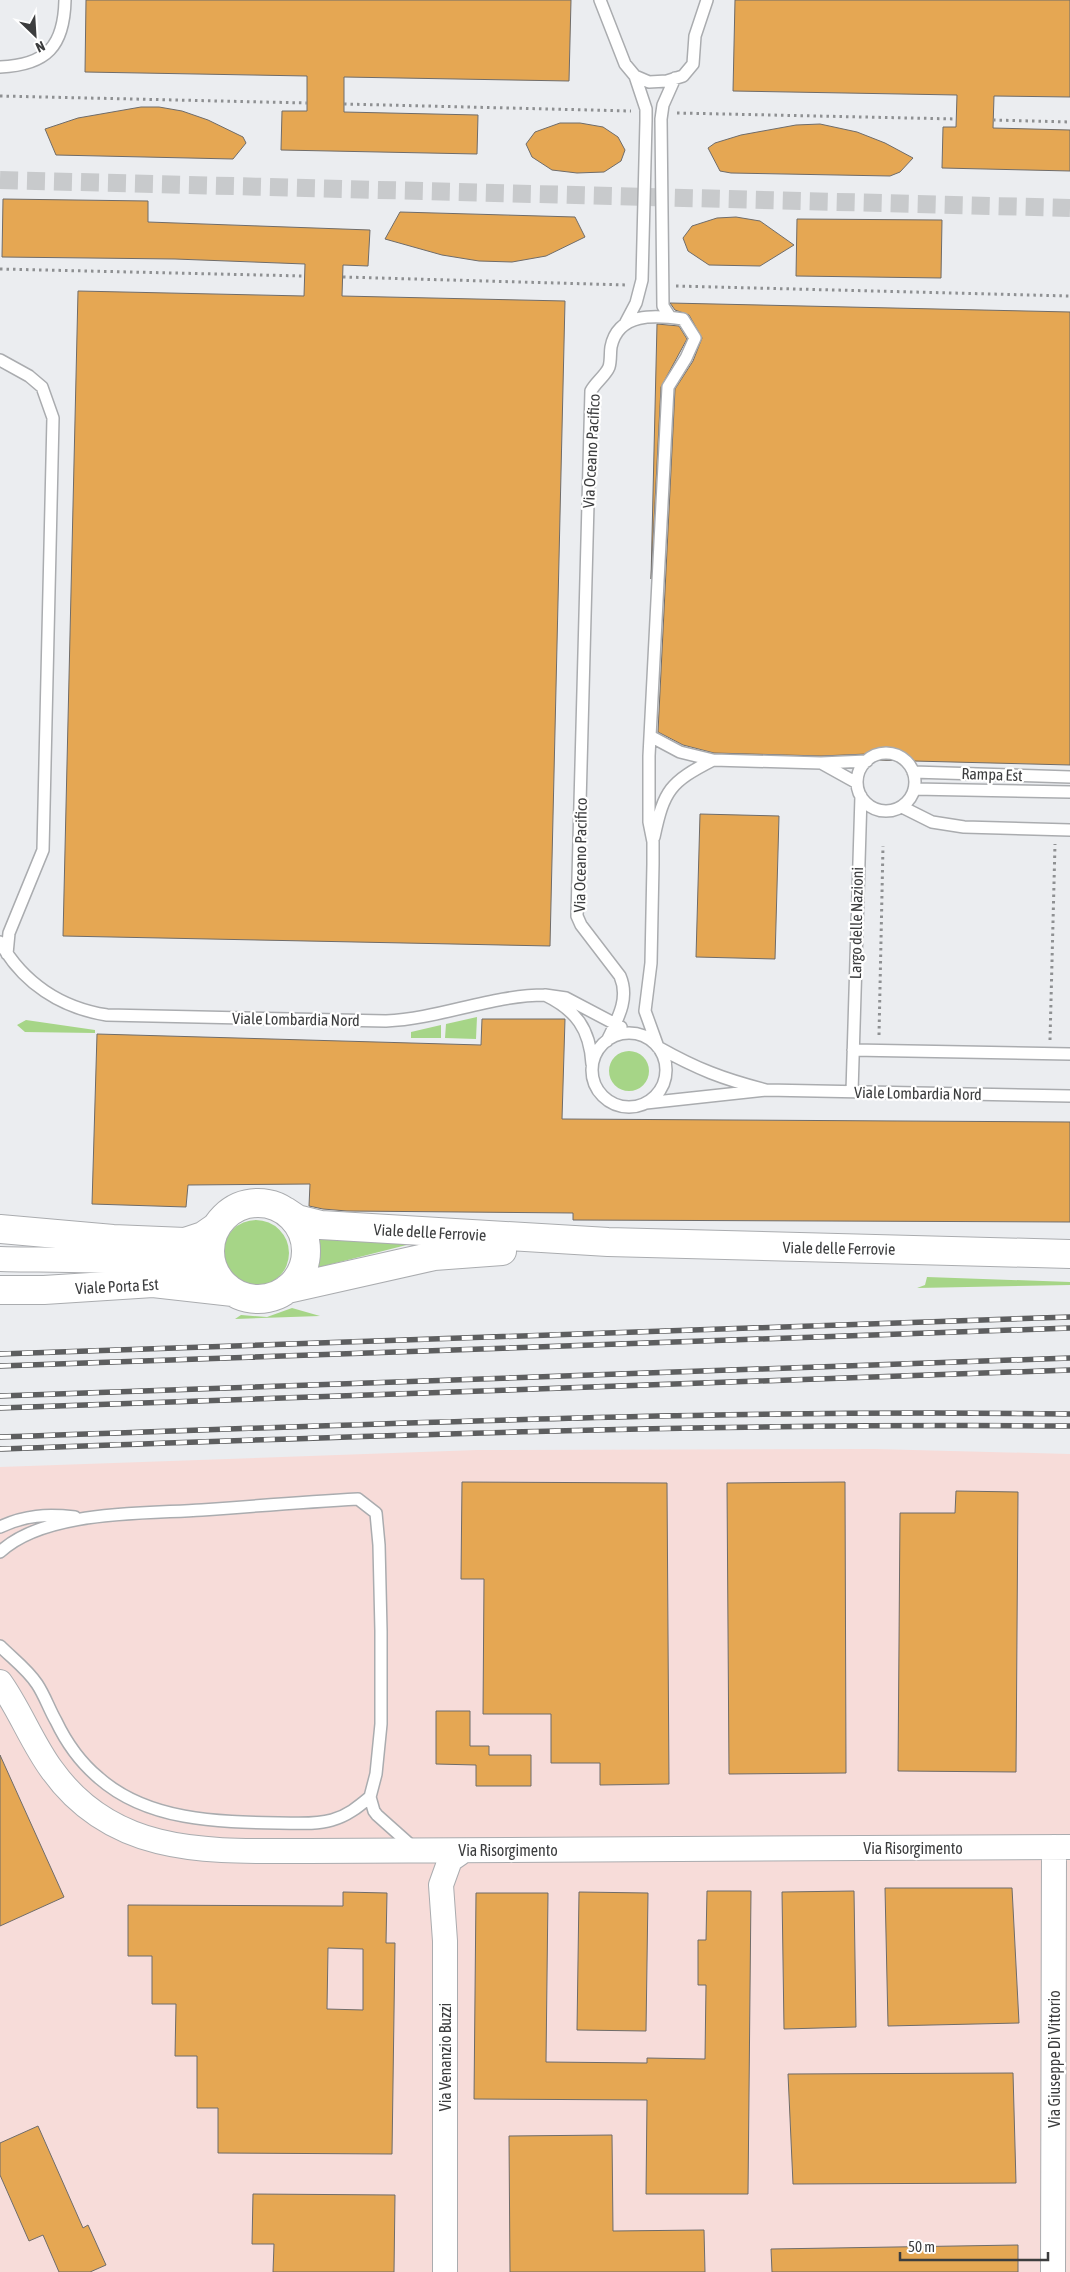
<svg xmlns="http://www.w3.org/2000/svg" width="1070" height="2272" font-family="'Asap Condensed',sans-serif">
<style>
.industrial{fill:#f7dcd9}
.green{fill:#a6d587}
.building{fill:#e5a753;stroke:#6f6c6a;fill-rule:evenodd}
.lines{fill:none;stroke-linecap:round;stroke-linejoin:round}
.pedestrian-tunnel{stroke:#c8cacc;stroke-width:18;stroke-dasharray:18 9;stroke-linecap:butt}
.service-casing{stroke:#aaacaf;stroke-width:14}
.minor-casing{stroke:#aaacaf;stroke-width:26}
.tertiary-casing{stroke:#aaacaf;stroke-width:30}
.path{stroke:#8e9092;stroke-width:3;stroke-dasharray:2.5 4;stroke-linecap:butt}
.service{stroke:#fff;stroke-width:11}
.minor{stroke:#fff;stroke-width:24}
.tertiary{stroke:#fff;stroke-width:28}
.rail-casing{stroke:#5d5e5f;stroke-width:5.5}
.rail{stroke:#fff;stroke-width:4;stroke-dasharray:11;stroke-linecap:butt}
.labels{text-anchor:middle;stroke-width:4.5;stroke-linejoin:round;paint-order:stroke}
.street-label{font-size:16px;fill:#3c3d3e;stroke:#fff}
</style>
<rect width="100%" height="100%" fill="#ebedf0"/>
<path class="industrial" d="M875,1449L1070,1454V2272H0V1467L477,1450Z"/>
<path class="green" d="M477,1017L476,1039L445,1038L446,1024Z
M26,1020L95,1030V1033L25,1032L17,1025Z
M441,1025V1038H411V1032Z
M609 1071a20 20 0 1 1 40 0a20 20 0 1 1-40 0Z
M223 1253a33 33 0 1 1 66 0a33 33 0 1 1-66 0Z
M317,1237H438L316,1268L319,1254Z
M927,1277L1070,1282V1285L917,1288L925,1285Z
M292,1308L320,1316L235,1319L241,1315L267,1317Z"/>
<path class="building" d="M86,0H571L569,81L344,77V112L478,115L477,154L281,150L282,111H307V76L85,72Z
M735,0H1070V97L994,96L993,128L1070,130V171L942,168L943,127H956L957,95L733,91Z
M141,107H159L182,111L208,120L243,137L246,143L233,159L56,155L45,129L78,118Z
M560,123H580L603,127L618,137L625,150L621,161L604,172L577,173L552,170L532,157L526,144L535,132Z
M820,124L857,132L885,143L913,158L900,172L890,176L731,173L720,171L708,148L715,143L741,135L796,125Z
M3,199L148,201V222L370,230L368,266L343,265L342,296L565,301L550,946L63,936L78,291L304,296L305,264L175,259L2,257Z
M400,212L575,217L585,237L546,256L512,262L479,261L442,255L385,239Z
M736,217L760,221L794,245L760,266L709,265L688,251L683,238L692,226L717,218Z
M797,219L942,220L941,278L796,276Z
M670,303L1070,312V765L874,760L871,755L867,754L821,756L714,753L683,745L658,732L675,389L693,361L702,338L689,315L675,310Z
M657,324L679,326L687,339L661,387L651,579Z
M700,814L779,816L775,959L696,957Z
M482,1019H565L562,1119L1070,1122V1222L573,1220V1213L347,1211L323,1209L309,1206L310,1184L188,1185L186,1207L92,1204L97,1034L481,1045Z
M462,1482L667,1483L669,1784L600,1785V1763H551V1714H483L484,1579H461Z
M845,1482L846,1773L729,1774L727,1483Z
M956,1491L1018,1492L1016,1772L898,1771L900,1513H955Z
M436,1711H470V1746H489V1755H531V1786H476V1765L436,1764Z
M0,1755L64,1897L0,1926Z
M885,1888H1012L1019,2023L888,2026Z
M707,1891H751L748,2194H646L647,2100L474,2099L476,1893H548L546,2062L647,2063V2058L705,2059L706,1985H698V1940H706Z
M854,1891L856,2027L784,2029L782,1892Z
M343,1892L387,1893L386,1943H395L392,2154L218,2153V2108H197V2056H175L176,2004H152V1956H128V1905L343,1906ZM328,1948L363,1949V2010L327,2009Z
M579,1892L648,1893L646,2031L577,2030Z
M1013,2073L1016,2183L793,2184L788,2074Z
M38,2126L83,2228L88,2225L106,2265L90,2272H59L43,2235L29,2241L0,2175V2143Z
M612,2135L613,2231L704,2230L705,2272H510L509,2136Z
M253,2194L395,2195L394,2272H273L274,2244H252Z
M1018,2245V2272H772L771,2249Z"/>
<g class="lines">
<path class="pedestrian-tunnel" d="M0,180L1070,208"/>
<g class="service-casing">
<path id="service" d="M600,0L625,64L635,76L649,82L667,81L683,76L693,64L695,36L707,0
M0,67C47,65 64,46 65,0
M670,317L663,306L661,119L663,105L675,78
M626,322L636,303L642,280L646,121V109L635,76
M0,360L29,376L42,387L53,418L43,850L9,933L7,954
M650,736L680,752L713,760L821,763L867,761
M857 782a29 29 0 1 1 58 0a29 29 0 1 1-58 0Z
M821,763L857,783
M913,772L1070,777
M914,789L1070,792
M902,807L932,822L964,827L1070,830
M654,837C664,790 670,782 713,760
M0,942C23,983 61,1008 107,1015L386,1021C439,1019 491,995 545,995
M592 1070a37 37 0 1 1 74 0a37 37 0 1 1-74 0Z
M607,1041C617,1020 630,999 620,976L581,925L577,916L591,391C595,383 606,375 609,367C611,361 610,353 611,347C618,312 655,315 683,319L695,338L686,358L668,387L649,756V822L653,842V864L651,963L645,1011L658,1047C697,1069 723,1079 766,1090
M853,1050L1070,1054
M592,1064C590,1029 576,1010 545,995L566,998L621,1027
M852,1092L861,796
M646,1103L766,1090L1070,1096
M0,1527C25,1515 47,1514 75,1517
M0,1552C45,1510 143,1514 202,1510C254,1506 306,1502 358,1499L376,1513L379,1545L381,1631V1724L376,1774L370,1797L374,1811L377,1815L414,1848
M0,1646C13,1659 27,1669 37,1684C45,1696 49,1709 56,1721C66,1742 81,1763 99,1778C148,1821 218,1822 279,1823C296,1823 315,1825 332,1820C347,1816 358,1807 370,1797"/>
</g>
<g class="minor-casing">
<path id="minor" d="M0,1259C58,1261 175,1255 223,1284
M161,1260L198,1253L211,1241
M0,1682C20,1710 32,1743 52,1770C115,1858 212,1851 308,1851L1070,1847
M445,2272V1941L441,1885L450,1860L463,1851
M1053,2272L1054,1847"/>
</g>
<g class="tertiary-casing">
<path id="tertiary" d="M210 1251a48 48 0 1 1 96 0a48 48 0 1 1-96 0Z
M285,1211L297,1219L321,1225L608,1242L1070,1254
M0,1229L113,1239L185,1242L203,1236L216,1227
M287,1289L434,1256L502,1251
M0,1290H44L153,1283L233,1292"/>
</g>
<path class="path" d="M0,96L307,103
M344,104L631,111
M677,113L956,119
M993,120L1070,122
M0,269L304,276
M343,277L627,285
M676,286L1070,296
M879,1035L883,846
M1050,1040L1055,844"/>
<use href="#service" class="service"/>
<use href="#minor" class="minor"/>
<use href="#tertiary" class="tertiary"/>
<g class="rail-casing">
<path id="rail" d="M0,1354L1070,1317
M0,1366L1070,1328
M0,1396L1070,1358
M0,1408L1070,1370
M0,1437C357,1425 713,1409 1070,1414
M0,1449C357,1436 713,1423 1070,1426"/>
</g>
<use href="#rail" class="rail"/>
</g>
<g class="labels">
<g class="street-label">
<text transform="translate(591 451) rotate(-87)" y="6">Via Oceano Pacifico</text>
<text transform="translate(992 774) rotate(2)" y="6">Rampa Est</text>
<text transform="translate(580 855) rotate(-89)" y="6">Via Oceano Pacifico</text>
<text transform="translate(856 923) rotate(-89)" y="6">Largo delle Nazioni</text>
<text transform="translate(296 1019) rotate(1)" y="6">Viale Lombardia Nord</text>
<text transform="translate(918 1093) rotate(1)" y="6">Viale Lombardia Nord</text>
<text transform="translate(430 1232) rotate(3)" y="6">Viale delle Ferrovie</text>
<text transform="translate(839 1248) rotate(1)" y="6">Viale delle Ferrovie</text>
<text transform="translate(117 1286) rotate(-3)" y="6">Viale Porta Est</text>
<text x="913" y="1854">Via Risorgimento</text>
<text x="508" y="1856">Via Risorgimento</text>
<text transform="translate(445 2057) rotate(-90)" y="6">Via Venanzio Buzzi</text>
<text transform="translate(1054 2059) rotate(-90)" y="6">Via Giuseppe Di Vittorio</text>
</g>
</g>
<g transform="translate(35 35) rotate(155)" stroke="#ffffff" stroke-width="4" paint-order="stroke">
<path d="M0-4L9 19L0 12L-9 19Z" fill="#3c3d3e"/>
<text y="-8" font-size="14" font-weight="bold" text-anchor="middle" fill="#3c3d3e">N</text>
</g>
<path d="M900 2252v8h148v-8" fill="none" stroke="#3c3d3e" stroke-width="2.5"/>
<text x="908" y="2252" font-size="15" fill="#3c3d3e" stroke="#ffffff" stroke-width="4" paint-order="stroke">50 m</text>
</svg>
